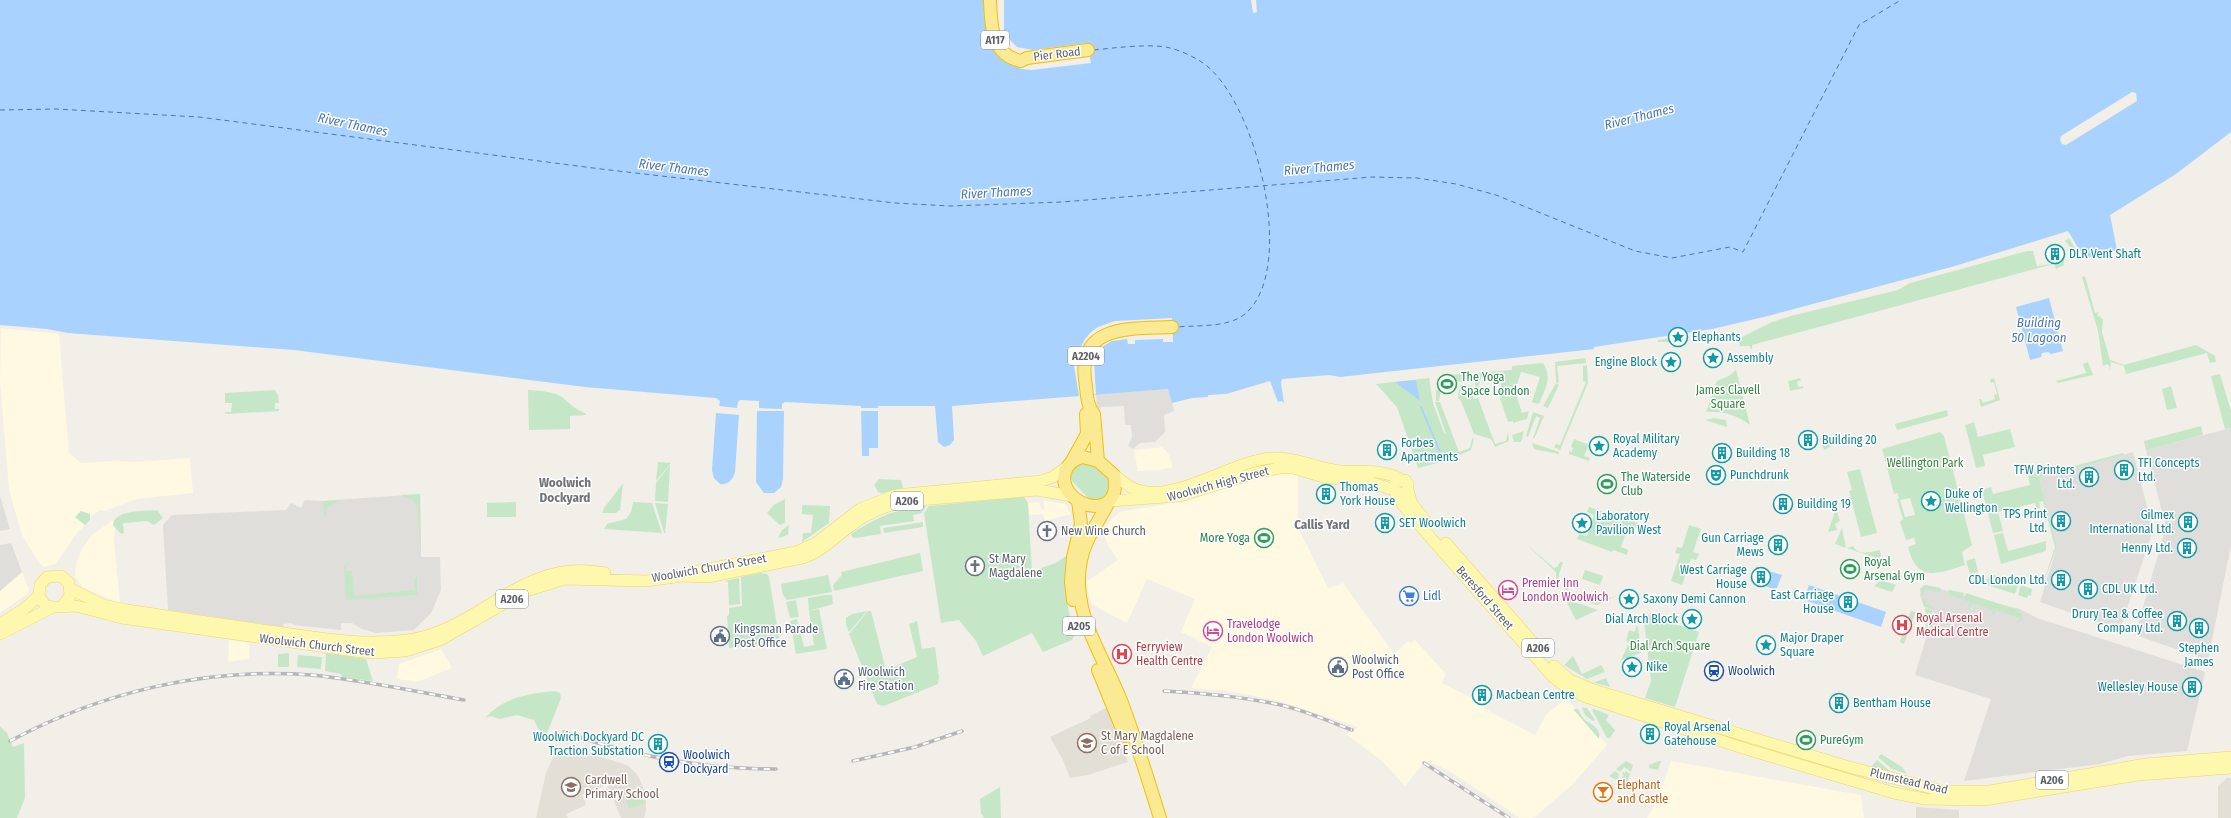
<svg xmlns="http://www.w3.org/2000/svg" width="2231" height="818" font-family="'Fira Sans Condensed',sans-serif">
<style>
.commercial{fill:#fef9e0}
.industrial{fill:#e0deda}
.education{fill:#e1dfd6}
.green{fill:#c5e7c8;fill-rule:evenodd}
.water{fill:#aad2fe}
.pier{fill:#f1efe8}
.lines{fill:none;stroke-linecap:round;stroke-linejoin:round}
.ferry{stroke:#4876ba;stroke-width:1;stroke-dasharray:5 4;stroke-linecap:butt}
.major-casing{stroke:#f0d461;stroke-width:12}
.highway-casing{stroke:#f5be04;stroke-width:14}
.major{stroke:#fef8af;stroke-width:11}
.highway{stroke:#fbea94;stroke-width:12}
.rail-casing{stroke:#b6b6b7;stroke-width:3.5}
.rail{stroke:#fff;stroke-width:2;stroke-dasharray:6;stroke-linecap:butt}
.labels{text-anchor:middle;stroke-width:3;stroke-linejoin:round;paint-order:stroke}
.shield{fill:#fff;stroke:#8f9195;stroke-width:1}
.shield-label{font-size:11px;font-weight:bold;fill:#5f6267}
.street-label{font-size:12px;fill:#5f6267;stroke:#fff}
.culture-label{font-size:12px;fill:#0d838f;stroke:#fff;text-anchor:start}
.leisure-label{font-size:12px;fill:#27864d;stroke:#fff;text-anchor:start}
.park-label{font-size:12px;fill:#378641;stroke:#fff}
.worship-label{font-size:12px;fill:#5b616d;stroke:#fff;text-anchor:start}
.hotel-label{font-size:12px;fill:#b23c85;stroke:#fff;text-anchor:start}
.shop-label{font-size:12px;fill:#366cbe;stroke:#fff;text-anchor:start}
.health-label{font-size:12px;fill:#be3a42;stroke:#fff;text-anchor:start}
.service-label{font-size:12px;fill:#4e5e75;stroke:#fff;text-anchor:start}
.transit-label{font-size:12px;fill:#164399;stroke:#fff;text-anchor:start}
.education-label{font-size:12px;fill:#785e54;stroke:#fff;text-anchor:start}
.food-label{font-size:12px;fill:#c56008;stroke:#fff;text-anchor:start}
.water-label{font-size:13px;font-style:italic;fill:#4876ba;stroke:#fff}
.neighbourhood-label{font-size:13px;font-weight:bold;fill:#707479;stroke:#fff}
</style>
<rect width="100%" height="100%" fill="#f1efe8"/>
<path class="commercial" d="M1,328L59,334L69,453L81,463L117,461L134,462L190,458L193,493L137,499L104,511L101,510L91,516L90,520L76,534L56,564L44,567L39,563L22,535L9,490L0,382Z
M1162,447L1168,453L1173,467L1160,470L1138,471L1134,450Z
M1285,472L1298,474V527L1328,588L1343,583L1394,654L1408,641L1411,643L1415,640L1446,674L1442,683L1485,705L1483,708L1535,735L1546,715L1566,698L1607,745L1572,785L1537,815L1532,818H1520L1451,772L1426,760L1405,786L1382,761L1346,734L1358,727L1276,700L1227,691L1191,688L1212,647L1181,632L1195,599L1147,579L1127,623L1091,604L1086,582L1118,560L1109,547L1102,530L1119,512L1166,504L1266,474Z
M1043,500L1065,504L1071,514L1045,521L1043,514L1029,515L1028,503L1039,502L1042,510L1045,509Z
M116,518L113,525L115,529L114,542L120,603L83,588L75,577L76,563L83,547L92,535Z
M22,572L29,590L26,595L0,613V591Z
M229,640L245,642L250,646L249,659L228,662Z
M441,649L452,668L417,682L397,679L399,664Z
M1671,761L1861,795L1864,818H1647L1658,798Z"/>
<path class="industrial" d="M1169,389L1174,411L1164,415L1165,432L1155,442L1140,443L1133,449L1128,446L1132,437L1131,425H1125L1124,406L1101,407L1100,409L1097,407L1096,394Z
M2231,428V545L2208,660L2135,635L2166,527L2146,450Z
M2133,452L2151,522V536L2120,630L2040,602L2057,546L2039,478Z
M420,494L421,557H440L441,590L431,613L414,630L376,633L362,629L352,623H341V630L293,625L291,623L284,624L283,627L168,610L163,525L172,515L286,510L291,503L301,508L305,500L323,501Z
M0,496L10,529L0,531Z
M11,543L22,572L0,591V545Z
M1924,585L2020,609L2037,618L2205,672L2187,751L2128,756L2100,764L1964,781L1991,699L1915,675L1934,611L1924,607L1920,595Z"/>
<path class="education" d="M1106,708L1109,711L1128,762L1088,775L1070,778L1063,760L1050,737L1091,718L1090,716Z
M561,752L589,753L627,765L637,774L641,782L646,796V810L644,818H621L607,784L582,795L586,805L566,814L568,818H536L546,773L554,755Z
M2227,778H2231V818H2218V786Z
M1916,807L1959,810V818H1916Z"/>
<path class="green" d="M2069,238L2083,262L2065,241Z
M2027,251H2033L2037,266L2052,264L2064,258V265L2056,269L2054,264L2050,265L1752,345V350L1749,346H1740L1738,339L1772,322L1791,316L1898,290L1910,283Z
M2085,276L2095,313L2099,312L2097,315L2103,319L2102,332L2110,360L2124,365L2196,345L2215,356L2216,362L2210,363L2207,353L2126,374L2124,366L2111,362L2110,370L2108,364L2103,366L2098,331L2082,277Z
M1726,331L1717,333L1713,337H1704V339L1697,337V334L1708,332L1713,335Z
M1684,336L1686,346L1671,342H1658V340Z
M1586,358V363L1557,366L1559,383L1556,382L1555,362Z
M2088,362L2093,375L2058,383L2056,381L2086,373L2083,364Z
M1543,363C1553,378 1545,389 1539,404L1532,402L1540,377L1521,372L1515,391L1522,413L1529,411L1527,419L1513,423V421L1508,422L1499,395L1502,380L1482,375L1476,395L1474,373L1512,370V366Z
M1587,365L1588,383L1560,450L1554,447L1556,444L1560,445L1586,382L1583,381V366Z
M1736,370L1750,425C1736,415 1724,411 1706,412L1717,381L1729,376Z
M1472,373L1471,383L1440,379V376Z
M2220,374L2231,411V428L2225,429L2211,376Z
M1429,378L1433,403L1444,433L1446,434L1435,402H1440L1459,452L1470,448L1472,438L1474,439L1471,450L1445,461L1418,468L1397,407L1376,384Z
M1800,378L1801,380L1797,382L1798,387L1803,386V388L1790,391L1788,381Z
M1994,378L2000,400L1981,407L1979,399H1981L1983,403L1995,399L1994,395L1997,394L1994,382L1991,383L1990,379Z
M1556,383L1559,385L1548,408L1543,406Z
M1439,384H1442L1439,401H1436V390H1438Z
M1460,385L1472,386L1473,399L1478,398L1495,444L1506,441L1508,432L1509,441L1495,447L1491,439L1474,434L1461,401L1458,398Z
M2171,386L2177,408L2167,410L2162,389Z
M275,390L278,395L279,403H275V409H279V411L226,414L225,412H231L232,403H225V393Z
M528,390C539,391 553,391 562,397C570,404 575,409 585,413L586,415L570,416V429L529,430Z
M1947,410L1948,416L1897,430L1895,424Z
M1533,412L1544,416L1534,439L1533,438L1540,418L1536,416L1528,437L1526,436Z
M1714,418L1726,420L1727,427L1705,420Z
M1974,422L1978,437L2010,429L2015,447L1983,455L1985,466L1976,468L1965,425Z
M2201,426L2203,435L2146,450L2144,441Z
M1524,431L1521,442H1514L1512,435Z
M1940,432L1944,436L1972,545L1962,552L1965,565C1937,574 1917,583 1908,547L1916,544L1914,538L1906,540L1900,522L1903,519L1897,499L1899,498L1898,493L1894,494L1882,449ZM1910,498L1915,515L1905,517L1900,500Z
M1832,435L1833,445L1825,450L1823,448L1820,438Z
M1574,439L1589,445L1584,456L1590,458L1589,461L1569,454V451L1572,452L1573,448L1571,447Z
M1532,443L1559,452V454L1534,449Z
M2123,453L2124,455L2039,478L2057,546L2040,593L2055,547L2043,501L2039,502L2040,508L2037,509L2035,503L1998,512L2003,531L1993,533L1982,490L1991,487L1993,494L2030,485L2027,471L2032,470L2033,474L2043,471L2044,474Z
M658,462L671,463L656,481Z
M1084,462C1100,465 1123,488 1100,500L1088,498L1071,480C1070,472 1076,465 1084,462Z
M670,465L668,502L655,501L656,483Z
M1860,469L1877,533L1861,537L1849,491L1852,490L1847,472Z
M879,479L901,480L903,488L882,493L878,492L874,485Z
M623,483L620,510L616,513H602L604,508Z
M420,494L421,557L417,506L412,500L401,495Z
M1024,497L1028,503L1032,571L1056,563L1066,556C1064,584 1066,607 1075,634L1072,640L1043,652L1032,633L983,656L976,641L959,620L941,623L924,513L929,506Z
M785,499V523L780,525L767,513L774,505Z
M341,500L328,507L324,519L323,501Z
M516,502V517H487V503Z
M633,502L652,503L662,533L604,529L607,524L626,519L631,512Z
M655,503L668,504L665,533H664Z
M802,505L830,506L829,523L802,542L803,533H811L813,515L802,514Z
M926,506L922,513L913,515L914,521L880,526L881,534L855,538L852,537L851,534C875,518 897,508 926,506Z
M1589,507L1604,512H1615L1624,518L1638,523L1637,528L1628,526L1621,547L1628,550L1627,555L1613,550L1612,552L1577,539L1579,534L1587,536L1594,515L1587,512Z
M1836,509L1840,521L1835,524L1837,530L1828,532Z
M157,510L163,518L154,525L147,521L124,523L123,524L124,533L121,534L113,525L114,520C123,510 144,511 157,510Z
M81,511L90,514V520L85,525L75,517Z
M923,522V527L884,533L883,528Z
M789,525L788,535L778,538L782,530Z
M1689,525L1701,529L1693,552L1699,554L1696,560L1691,559L1682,585L1671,581L1680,554L1675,553L1677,547L1682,548Z
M1842,528L1846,548L1835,544Z
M2003,533L2008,551L2046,541V551L2001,564L1994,535Z
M1526,544L1554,568L1557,567L1560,562H1563L1559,574V581H1556V572Z
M1853,546C1859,556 1870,552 1880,550L1881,556L1879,559L1847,548Z
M920,553L923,571L834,591L833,585L842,575L841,572Z
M1975,558L1978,572L1970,574L1966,561Z
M350,561L346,567V571H352L354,596L415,590L414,580L417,577V595L346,600L344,566Z
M1585,570L1603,576L1600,585L1582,579Z
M760,573L767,574L769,577L780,643L777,645L729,648L727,616L729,615V608L742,606L741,577Z
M828,575L832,592L787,600L783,595L781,584Z
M1990,575H1994L2018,584L2015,594L1984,584Z
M1562,576L1570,593L1599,602L1618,595L1597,605C1577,599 1562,600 1562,576Z
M739,578L740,604L729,605L728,582L725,581Z
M1881,580L1896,585L1892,592L1874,586Z
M1925,585L1941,588L1940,592L1925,589L1922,598L1927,600L1926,604L1934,607L1933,609L1924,606L1920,589Z
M2021,585L2032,589L2031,596L2028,595L2027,598L2018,595Z
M1949,590L1964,593L1962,599L1948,595Z
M1966,593L2018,610L2022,614V620L2018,623L2019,618L1996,610L1994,615L1992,614L1993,610L1972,603L1970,607L1968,606L1970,602L1964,600Z
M825,595H832L833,604L809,611L808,598Z
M1565,599L1598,610L1576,620Z
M796,600L799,617L790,618L786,602Z
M1925,608L1933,611L1926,632Z
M819,609L827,649L796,654L790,621L797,619L804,647L814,645L809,611Z
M867,611L849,632L846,625V618L852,614Z
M868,611H871L886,670L917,657L909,624L917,621L922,649L935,647L939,677L938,684L884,706L877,704L849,634Z
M1911,611L1916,612L1910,627L1906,625Z
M1643,613L1699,632L1675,707L1645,698L1651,681Z
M1636,626L1638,627L1641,648L1626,641L1629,630L1635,632Z
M1905,627L1909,629L1904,644L1900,642Z
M1628,645L1641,649V653L1621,660Z
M289,653V667H278V654Z
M326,653L366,659L373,681L342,677L341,674L325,671Z
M298,655L322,657L321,669L297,667Z
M1573,656L1582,674L1601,665L1605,672L1587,679L1564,665Z
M1606,678L1610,687L1595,683V682Z
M554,691L560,693L561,698L544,741L534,720L517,715L500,719L491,716L485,718C505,697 526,694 554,691Z
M1582,707L1587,708L1595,720L1593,721L1585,715Z
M1573,709H1578C1580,713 1582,717 1585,720C1593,726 1601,728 1599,739Z
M1594,709L1609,715L1606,720L1615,730L1610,738H1607L1592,710Z
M0,726L7,733L13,747L24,743L25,798L17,818H0Z
M1881,754L1902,767L1907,774L1892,769L1878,757Z
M1877,760L1891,772L1870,768Z
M1626,761L1633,765L1631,772L1624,767L1620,772L1616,769Z
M1659,761H1661L1658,770L1649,768V765Z
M1615,771L1619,774L1618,776L1621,779L1624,775L1622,774L1623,772L1625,773L1626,771L1630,774L1626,785L1609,776Z
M1000,787L1001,818H984L981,813L980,799Z
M641,795L645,803L629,809L626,801Z"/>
<path class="water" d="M0,0H1251L1253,13L1257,12L1256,0H2231V132L2176,174L2110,215L2117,250L2094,258L2083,256L2068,231L1955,266L1768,316L1712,329L1594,347V349L1340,377L1329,375L1282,379L1281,383L1284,403L1282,401L1278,402L1270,381L1226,394L1208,395V397L1192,398L1172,403L1168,389L952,406L954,440L950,445L944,447L938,442L935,406H878V448H869V456H862L861,406L785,402L782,404V409L759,408V401L740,400L738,402L737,408L719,406L720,401L716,398L585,387L294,350L68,333L47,329L0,325Z
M2049,298L2063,351L2051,354L2048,352L2042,353L2041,357L2030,360L2016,307Z
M1416,380L1420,401L1395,382Z
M1419,405L1422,407L1444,459H1442Z
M757,411H784L783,479L781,487L774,493H764L756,482Z
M716,413L739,415L735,472C733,480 728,485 720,484L714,478L712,470Z
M1756,567L1782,575L1776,590L1751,581Z
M1809,585L1886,612L1881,627L1804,600Z"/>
<path class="pier" d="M985,0H1004V30L1011,41L1017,47L1033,50L1087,43L1091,63L1032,70L1022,69L1005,61L993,49L987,35Z
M2132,92L2136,93L2137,101L2066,145L2062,144L2060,140L2061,136Z
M1172,318L1173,342H1163V339L1135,340V344H1128L1127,339L1112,341L1102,347L1094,361L1096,394L1079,396L1074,366L1076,356L1085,339L1091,332L1098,327L1115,321Z
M860,408H879V411H860Z"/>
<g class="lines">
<path class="ferry" d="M1094,50C1113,48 1153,43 1170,48C1179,50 1192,56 1200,61C1255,94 1299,269 1245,314C1228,328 1197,325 1177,327
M0,110L56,109L199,117L601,169L895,203L950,206L1062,202L1372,177L1417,178L1456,184L1496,195L1635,251L1672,258L1730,247L1743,252L1859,25L1901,0"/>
<g class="major-casing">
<path id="major" d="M1114,475C1121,480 1129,487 1137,490C1175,503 1234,460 1272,458C1297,457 1317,469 1341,471C1360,472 1383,469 1400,479
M1408,490L1412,504L1425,520
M1397,493H1404L1408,490V484L1405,480L1396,481L1394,490L1403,505L1416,521L1553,677L1567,688L1586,697L1746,749L1894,793L1925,799L1984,800L2138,775L2231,768
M1109,501L1180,496L1255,473L1280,468H1293L1327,478L1364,480L1394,490
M1446,543L1536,646
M693,572L796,552L816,543L860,509L896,495L1041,481L1053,477L1067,467
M71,589L103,605L127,610C177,618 227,625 277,632C320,638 364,646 407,640C482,630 522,556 605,573
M63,605L70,596L69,583L61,576L47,577L40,585L39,596L45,605L53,607L76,606L122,618L354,651L373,653L405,651L440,640L526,591L565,579L646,581L682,576L708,577L802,558C822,552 836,536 853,524C869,512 888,505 907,501L1038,490L1072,496
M0,624L24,609L39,596
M0,634L53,607
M1554,666L1570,680L1594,690L1849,767L1943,791H1990L2146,764L2231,757"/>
</g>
<g class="highway-casing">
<path id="highway" d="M990,0C991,25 991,55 1021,61L1027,58L1088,50
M1083,457L1098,461L1114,475C1124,526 1056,506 1065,472C1068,463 1074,459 1083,457Z
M1072,461L1087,434L1086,414
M1098,461L1094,414C1086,405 1087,391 1085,379C1078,323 1134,329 1172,327
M1108,503C1099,522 1085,539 1081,560C1070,613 1104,656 1122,703C1136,741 1148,779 1160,818
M1073,600L1071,582L1073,557L1081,524L1078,501
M1098,670L1125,736"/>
</g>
<use href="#major" class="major"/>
<use href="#highway" class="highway"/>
<g class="rail-casing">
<path id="rail" d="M1164,691C1200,693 1236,696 1271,703C1299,708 1326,720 1352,730
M564,732C632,756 703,769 776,769
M10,741C102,692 206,667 311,675C362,680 413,691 464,700
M853,761L915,747L962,731
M1424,763L1509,818"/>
</g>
<use href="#rail" class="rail"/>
</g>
<defs>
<g id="building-ring" transform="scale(1)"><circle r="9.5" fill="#fff" stroke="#0f9aa8" stroke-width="1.5"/><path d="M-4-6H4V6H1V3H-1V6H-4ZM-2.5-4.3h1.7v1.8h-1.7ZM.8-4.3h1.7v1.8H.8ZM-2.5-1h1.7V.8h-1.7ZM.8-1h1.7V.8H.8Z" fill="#0f9aa8"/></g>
<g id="sight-ring" transform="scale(1)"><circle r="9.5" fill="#fff" stroke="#0f9aa8" stroke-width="1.5"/><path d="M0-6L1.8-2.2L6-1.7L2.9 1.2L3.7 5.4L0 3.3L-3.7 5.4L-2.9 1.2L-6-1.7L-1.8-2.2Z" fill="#0f9aa8"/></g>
<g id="stadium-ring" transform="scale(1)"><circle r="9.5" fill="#fff" stroke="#2e9e5b" stroke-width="1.5"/><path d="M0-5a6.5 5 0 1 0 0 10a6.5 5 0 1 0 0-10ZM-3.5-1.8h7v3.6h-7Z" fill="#2e9e5b"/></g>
<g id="theatre-ring" transform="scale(1)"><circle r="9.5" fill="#fff" stroke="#0f9aa8" stroke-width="1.5"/><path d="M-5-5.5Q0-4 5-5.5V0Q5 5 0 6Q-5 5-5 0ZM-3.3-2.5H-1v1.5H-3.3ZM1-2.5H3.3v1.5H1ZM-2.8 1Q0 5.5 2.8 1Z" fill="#0f9aa8"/></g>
<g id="church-ring" transform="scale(1)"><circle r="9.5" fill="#fff" stroke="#6b7280" stroke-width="1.5"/><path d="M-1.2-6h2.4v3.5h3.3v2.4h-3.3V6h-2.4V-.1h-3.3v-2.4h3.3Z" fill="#6b7280"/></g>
<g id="hotel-ring" transform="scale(1)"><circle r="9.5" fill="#fff" stroke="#d1479c" stroke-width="1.5"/><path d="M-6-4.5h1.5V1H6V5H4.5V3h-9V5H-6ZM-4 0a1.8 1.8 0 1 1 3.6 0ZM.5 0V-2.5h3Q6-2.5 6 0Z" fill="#d1479c"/></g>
<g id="supermarket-ring" transform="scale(1)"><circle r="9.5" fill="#fff" stroke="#3f7fe0" stroke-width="1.5"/><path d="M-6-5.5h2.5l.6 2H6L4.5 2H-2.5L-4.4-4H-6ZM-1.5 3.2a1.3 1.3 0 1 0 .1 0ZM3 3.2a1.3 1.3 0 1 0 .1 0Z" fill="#3f7fe0"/></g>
<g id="hospital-ring" transform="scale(1)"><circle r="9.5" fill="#fff" stroke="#e0444e" stroke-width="1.5"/><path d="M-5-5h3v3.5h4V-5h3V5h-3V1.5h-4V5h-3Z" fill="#e0444e"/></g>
<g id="civic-ring" transform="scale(1)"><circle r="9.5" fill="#fff" stroke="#5c6f8a" stroke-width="1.5"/><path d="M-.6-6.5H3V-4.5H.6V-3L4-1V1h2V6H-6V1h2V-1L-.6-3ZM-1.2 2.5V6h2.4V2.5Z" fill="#5c6f8a"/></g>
<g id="station-ring" transform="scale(1)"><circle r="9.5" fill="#fff" stroke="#1a4fb4" stroke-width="1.5"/><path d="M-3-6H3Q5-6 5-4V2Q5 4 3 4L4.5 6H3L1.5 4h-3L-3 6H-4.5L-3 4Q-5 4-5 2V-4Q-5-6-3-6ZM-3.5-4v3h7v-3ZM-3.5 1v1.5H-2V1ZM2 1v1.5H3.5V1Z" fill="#1a4fb4"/></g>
<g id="school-ring" transform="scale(1)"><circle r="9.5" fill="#fff" stroke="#8d6e63" stroke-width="1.5"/><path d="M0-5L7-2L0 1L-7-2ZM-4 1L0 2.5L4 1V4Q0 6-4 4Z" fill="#8d6e63"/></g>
<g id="bar-ring" transform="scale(1)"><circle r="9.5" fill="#fff" stroke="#e8710a" stroke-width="1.5"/><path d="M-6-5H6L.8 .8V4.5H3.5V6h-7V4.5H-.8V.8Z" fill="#e8710a"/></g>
</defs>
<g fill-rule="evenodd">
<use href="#building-ring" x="2055" y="254"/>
<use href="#sight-ring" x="1678" y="337"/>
<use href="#sight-ring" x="1713" y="358"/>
<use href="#sight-ring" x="1671" y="362"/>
<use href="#stadium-ring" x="1447" y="384"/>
<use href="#building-ring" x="1808" y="440"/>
<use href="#sight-ring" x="1599" y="446"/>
<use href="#building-ring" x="1387" y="450"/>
<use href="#building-ring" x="1722" y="453"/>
<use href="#building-ring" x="2124" y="470"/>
<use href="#theatre-ring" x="1716" y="475"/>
<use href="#building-ring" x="2089" y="477"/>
<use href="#stadium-ring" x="1607" y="484"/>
<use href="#building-ring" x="1326" y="494"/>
<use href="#sight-ring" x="1931" y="501"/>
<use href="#building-ring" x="1783" y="504"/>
<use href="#building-ring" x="2061" y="521"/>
<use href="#building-ring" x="2188" y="522"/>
<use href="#building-ring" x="1385" y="523"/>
<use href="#sight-ring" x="1582" y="523"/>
<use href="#church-ring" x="1047" y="531"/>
<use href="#stadium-ring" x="1264" y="538"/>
<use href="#building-ring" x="1778" y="545"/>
<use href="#building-ring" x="2187" y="548"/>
<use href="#church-ring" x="975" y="566"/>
<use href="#stadium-ring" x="1850" y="569"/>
<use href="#building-ring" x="1761" y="577"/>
<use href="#building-ring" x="2061" y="580"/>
<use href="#building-ring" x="2088" y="589"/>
<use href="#hotel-ring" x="1508" y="590"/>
<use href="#supermarket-ring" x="1409" y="596"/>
<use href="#sight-ring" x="1629" y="599"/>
<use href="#building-ring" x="1848" y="602"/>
<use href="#sight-ring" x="1692" y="619"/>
<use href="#building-ring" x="2177" y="621"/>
<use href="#hospital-ring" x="1902" y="625"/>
<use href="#building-ring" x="2199" y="628"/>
<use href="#hotel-ring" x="1213" y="631"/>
<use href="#civic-ring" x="720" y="636"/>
<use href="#sight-ring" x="1766" y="645"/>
<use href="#hospital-ring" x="1122" y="654"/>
<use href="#civic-ring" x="1338" y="667"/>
<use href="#sight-ring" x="1632" y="667"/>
<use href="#station-ring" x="1714" y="671"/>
<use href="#civic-ring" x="844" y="679"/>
<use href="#building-ring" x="2192" y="687"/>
<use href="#building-ring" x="1482" y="695"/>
<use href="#building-ring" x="1839" y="703"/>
<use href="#building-ring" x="1650" y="734"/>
<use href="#stadium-ring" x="1806" y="740"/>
<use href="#school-ring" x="1087" y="743"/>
<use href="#building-ring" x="658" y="744"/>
<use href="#station-ring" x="669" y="762"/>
<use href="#school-ring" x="571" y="787"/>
<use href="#bar-ring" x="1603" y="792"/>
</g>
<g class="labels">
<g class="shield">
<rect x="981" y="31" width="28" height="18" rx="3"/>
<rect x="1068" y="347" width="36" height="18" rx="3"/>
<rect x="891" y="492" width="32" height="18" rx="3"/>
<rect x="496" y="590" width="32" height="18" rx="3"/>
<rect x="1063" y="617" width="32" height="18" rx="3"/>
<rect x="1522" y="639" width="32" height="18" rx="3"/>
<rect x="2036" y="771" width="32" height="18" rx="3"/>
</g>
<g class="shield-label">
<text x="995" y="44">A117</text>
<text x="1086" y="360">A2204</text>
<text x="907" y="505">A206</text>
<text x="512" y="603">A206</text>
<text x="1079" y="630">A205</text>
<text x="1538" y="652">A206</text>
<text x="2052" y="784">A206</text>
</g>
<g class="street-label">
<text transform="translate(1057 54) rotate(-7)" y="4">Pier Road</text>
<text transform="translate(1218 484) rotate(-15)" y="4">Woolwich High Street</text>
<text transform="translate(709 568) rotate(-10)" y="4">Woolwich Church Street</text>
<text transform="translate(1485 598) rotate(49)" y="4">Beresford Street</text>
<text transform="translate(317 645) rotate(7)" y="4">Woolwich Church Street</text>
<text transform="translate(1909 781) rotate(13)" y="4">Plumstead Road</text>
</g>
<g class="culture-label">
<text x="2069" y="258">DLR Vent Shaft</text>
<text x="1692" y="341">Elephants</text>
<text x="1727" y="362">Assembly</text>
<text x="1657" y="366" text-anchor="end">Engine Block</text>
<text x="1613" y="443">Royal Military<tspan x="1613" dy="14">Academy</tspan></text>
<text x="1822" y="444">Building 20</text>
<text x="1401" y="447">Forbes<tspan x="1401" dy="14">Apartments</tspan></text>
<text x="1736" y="457">Building 18</text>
<text x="2138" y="467">TFI Concepts<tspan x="2138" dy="14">Ltd.</tspan></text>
<text x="2075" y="474" text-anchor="end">TFW Printers<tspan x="2075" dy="14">Ltd.</tspan></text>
<text x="1730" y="479">Punchdrunk</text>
<text x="1340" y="491">Thomas<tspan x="1340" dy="14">York House</tspan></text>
<text x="1945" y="498">Duke of<tspan x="1945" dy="14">Wellington</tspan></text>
<text x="1797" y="508">Building 19</text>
<text x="2047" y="518" text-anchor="end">TPS Print<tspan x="2047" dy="14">Ltd.</tspan></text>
<text x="2174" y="519" text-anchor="end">Gilmex<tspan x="2174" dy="14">International Ltd.</tspan></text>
<text x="1596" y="520">Laboratory<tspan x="1596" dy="14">Pavilion West</tspan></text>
<text x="1399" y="527">SET Woolwich</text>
<text x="1764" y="542" text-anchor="end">Gun Carriage<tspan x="1764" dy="14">Mews</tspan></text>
<text x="2173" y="552" text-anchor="end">Henny Ltd.</text>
<text x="1747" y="574" text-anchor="end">West Carriage<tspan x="1747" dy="14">House</tspan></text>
<text x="2047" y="584" text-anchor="end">CDL London Ltd.</text>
<text x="2102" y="593">CDL UK Ltd.</text>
<text x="1834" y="599" text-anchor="end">East Carriage<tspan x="1834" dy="14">House</tspan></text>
<text x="1643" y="603">Saxony Demi Cannon</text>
<text x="2163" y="618" text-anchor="end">Drury Tea &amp; Coffee<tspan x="2163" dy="14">Company Ltd.</tspan></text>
<text x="1678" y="623" text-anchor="end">Dial Arch Block</text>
<text x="1780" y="642">Major Draper<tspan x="1780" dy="14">Square</tspan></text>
<text x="2199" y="652" text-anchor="middle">Stephen<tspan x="2199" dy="14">James</tspan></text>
<text x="1646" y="671">Nike</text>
<text x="2178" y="691" text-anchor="end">Wellesley House</text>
<text x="1496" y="699">Macbean Centre</text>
<text x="1853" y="707">Bentham House</text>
<text x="1664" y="731">Royal Arsenal<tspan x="1664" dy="14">Gatehouse</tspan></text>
<text x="644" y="741" text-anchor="end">Woolwich Dockyard DC<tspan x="644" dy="14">Traction Substation</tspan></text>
</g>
<g class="leisure-label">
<text x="1461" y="381">The Yoga<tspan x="1461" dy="14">Space London</tspan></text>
<text x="1621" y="481">The Waterside<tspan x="1621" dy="14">Club</tspan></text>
<text x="1250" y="542" text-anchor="end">More Yoga</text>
<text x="1864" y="566">Royal<tspan x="1864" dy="14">Arsenal Gym</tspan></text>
<text x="1820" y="744">PureGym</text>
</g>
<g class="park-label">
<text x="1728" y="394">James Clavell<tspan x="1728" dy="14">Square</tspan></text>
<text x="1925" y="467">Wellington Park</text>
<text x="1670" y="650">Dial Arch Square</text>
</g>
<g class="worship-label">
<text x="1061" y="535">New Wine Church</text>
<text x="989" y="563">St Mary<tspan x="989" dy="14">Magdalene</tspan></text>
</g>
<g class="hotel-label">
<text x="1522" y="587">Premier Inn<tspan x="1522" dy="14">London Woolwich</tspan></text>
<text x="1227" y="628">Travelodge<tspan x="1227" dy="14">London Woolwich</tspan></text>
</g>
<g class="shop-label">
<text x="1423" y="600">Lidl</text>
</g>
<g class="health-label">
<text x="1916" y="622">Royal Arsenal<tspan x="1916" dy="14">Medical Centre</tspan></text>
<text x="1136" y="651">Ferryview<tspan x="1136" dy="14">Health Centre</tspan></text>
</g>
<g class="service-label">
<text x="734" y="633">Kingsman Parade<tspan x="734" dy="14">Post Office</tspan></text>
<text x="1352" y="664">Woolwich<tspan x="1352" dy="14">Post Office</tspan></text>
<text x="858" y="676">Woolwich<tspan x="858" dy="14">Fire Station</tspan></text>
</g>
<g class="transit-label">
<text x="1728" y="675">Woolwich</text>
<text x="683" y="759">Woolwich<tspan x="683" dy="14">Dockyard</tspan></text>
</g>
<g class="education-label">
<text x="1101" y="740">St Mary Magdalene<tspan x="1101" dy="14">C of E School</tspan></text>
<text x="585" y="784">Cardwell<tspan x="585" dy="14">Primary School</tspan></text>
</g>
<g class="food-label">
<text x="1617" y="789">Elephant<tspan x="1617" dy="14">and Castle</tspan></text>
</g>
<g class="water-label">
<text transform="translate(1639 116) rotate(-14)" y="5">River Thames</text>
<text transform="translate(353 124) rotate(12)" y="5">River Thames</text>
<text transform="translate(674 167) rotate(7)" y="5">River Thames</text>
<text transform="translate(1319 167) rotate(-5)" y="5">River Thames</text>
<text transform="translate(996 192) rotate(-3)" y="5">River Thames</text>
<text x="2039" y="327">Building<tspan x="2039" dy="15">50 Lagoon</tspan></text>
</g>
<g class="neighbourhood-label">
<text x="565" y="487">Woolwich<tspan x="565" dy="15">Dockyard</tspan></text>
<text x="1322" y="529">Callis Yard</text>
</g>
</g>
</svg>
